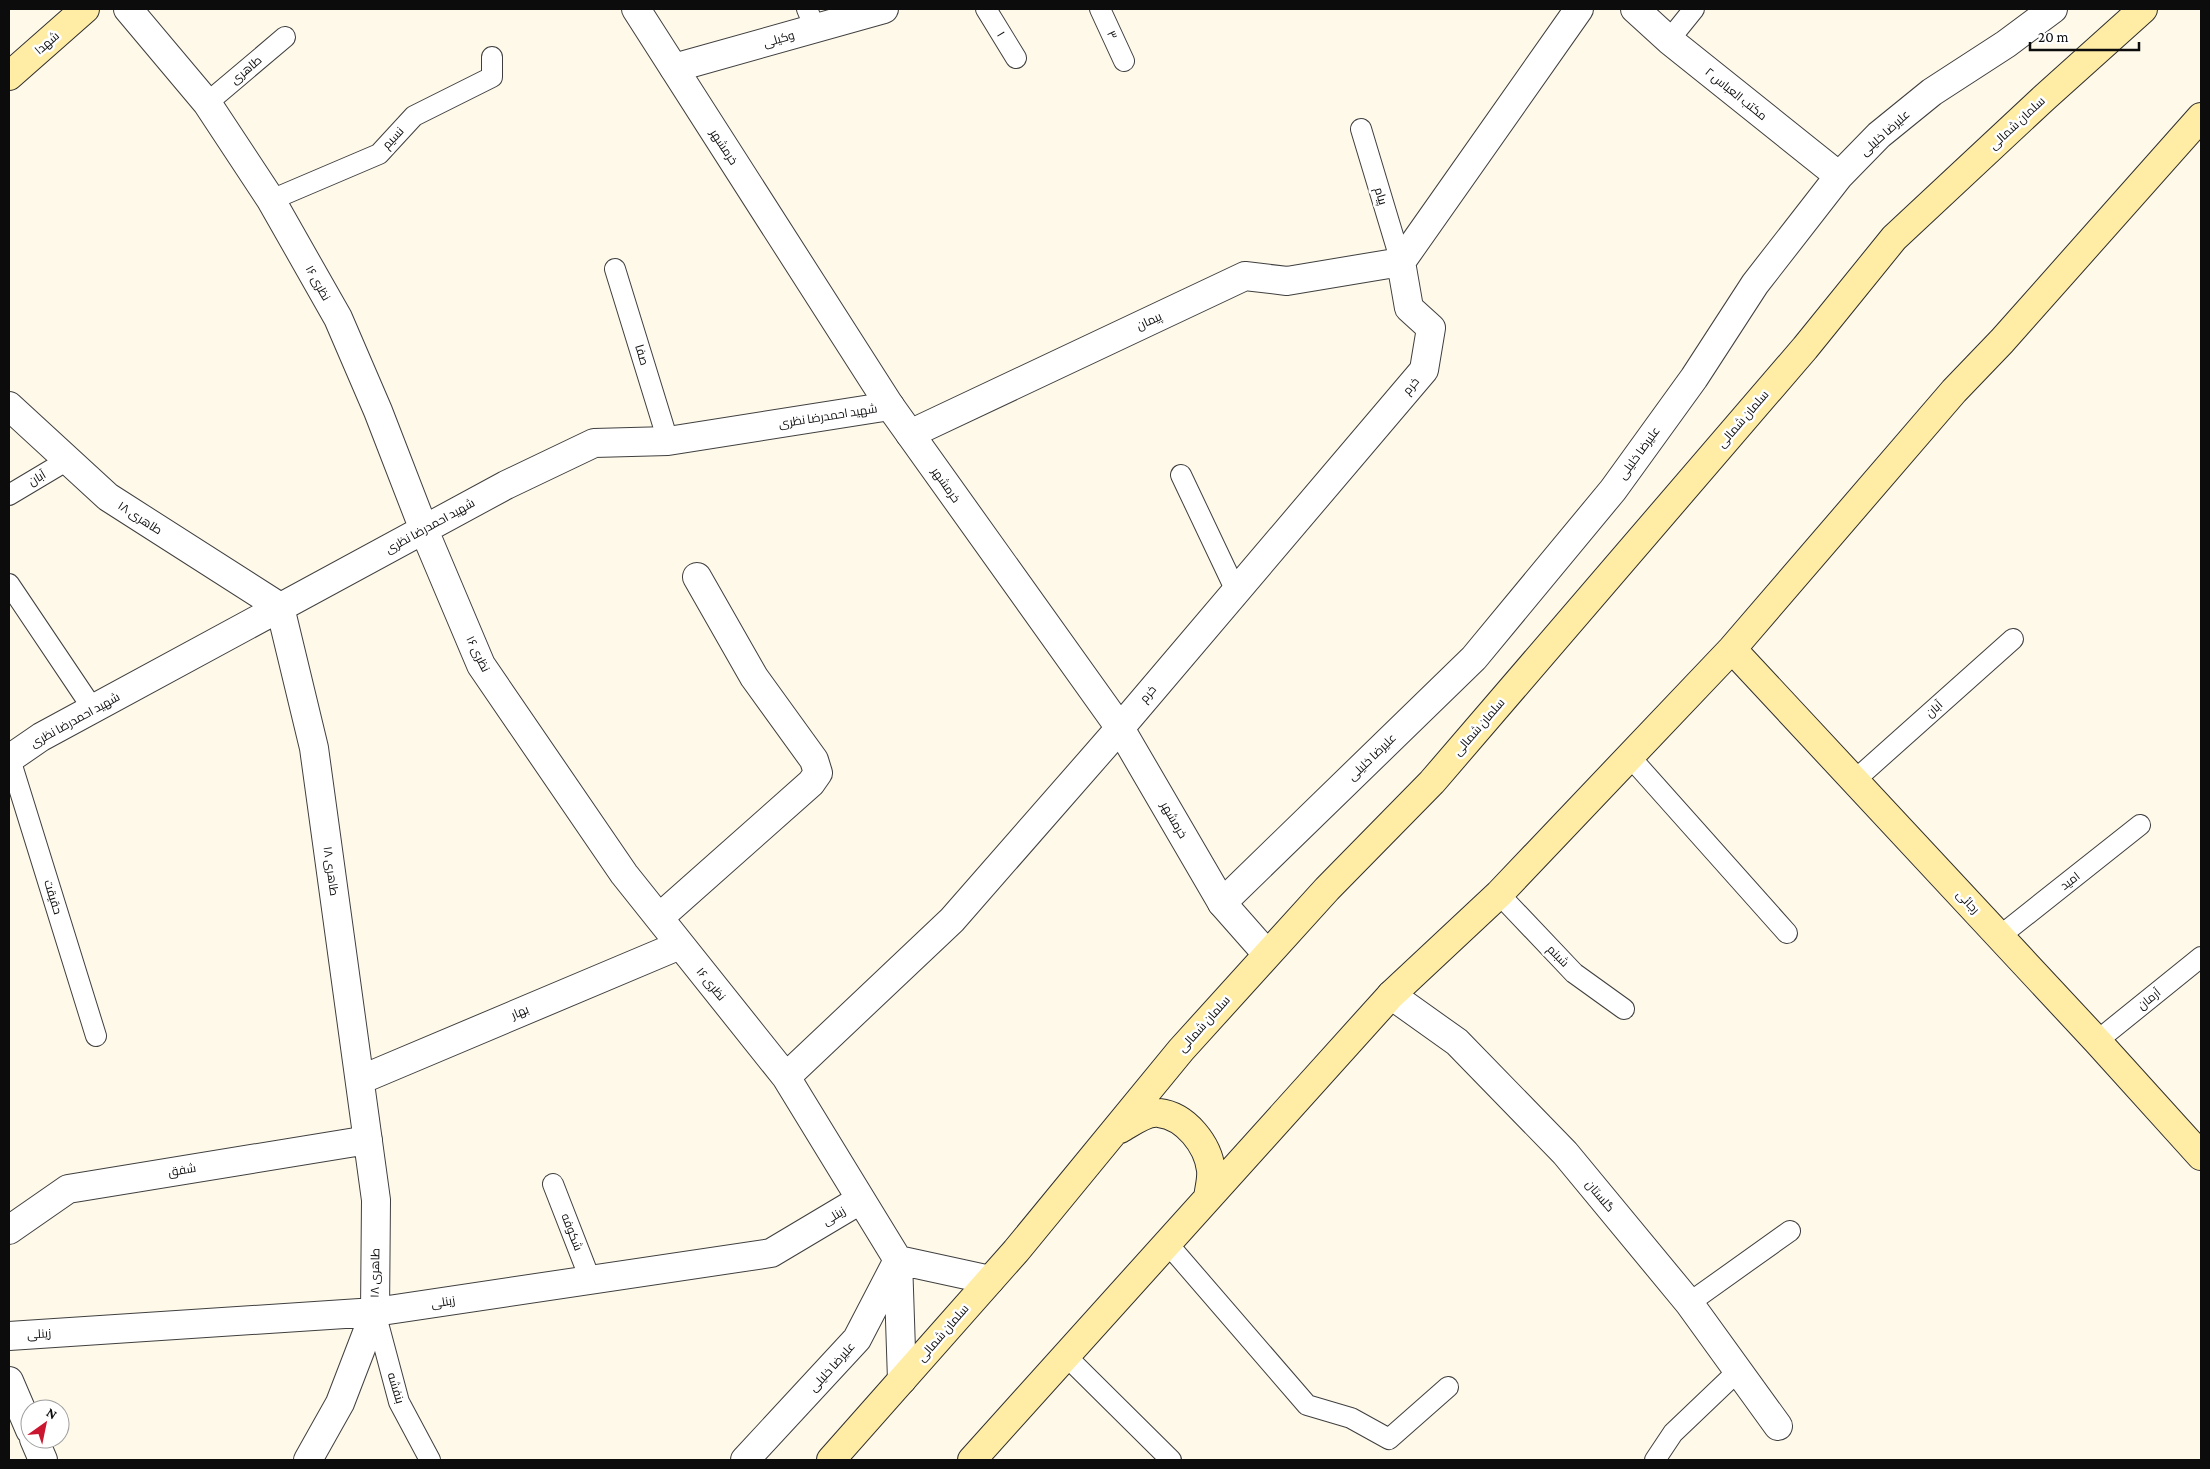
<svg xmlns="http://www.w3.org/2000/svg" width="2210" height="1469" font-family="'Crimson Pro',Cairo,serif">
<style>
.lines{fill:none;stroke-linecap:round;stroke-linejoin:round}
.service-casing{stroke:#3f3f3f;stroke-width:22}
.minor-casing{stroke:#3f3f3f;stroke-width:30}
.tertiary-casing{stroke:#3f3f3f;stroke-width:30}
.secondary-casing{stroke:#2e2e2e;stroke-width:30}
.service{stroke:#fff;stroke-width:20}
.minor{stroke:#fff;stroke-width:28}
.tertiary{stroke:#fff;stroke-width:28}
.secondary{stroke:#ffeda5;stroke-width:28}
.labels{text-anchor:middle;stroke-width:5;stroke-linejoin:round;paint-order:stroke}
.street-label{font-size:12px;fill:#0c0c0c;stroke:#fff}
</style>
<rect width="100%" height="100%" fill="#fff9ea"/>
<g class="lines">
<g class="service-casing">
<path id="service" d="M807,9L815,28
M986,9L1016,58
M1100,9L1124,61
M1669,40L1694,9
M207,103L285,37
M1361,129L1401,262
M271,200L379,154L414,116L492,77V57
M615,269L668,441
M1181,475L1236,591
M9,495L66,461
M9,584L93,709
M1631,758L1787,933
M10,759L96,1036
M1855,780L2013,639
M1499,894L1574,973L1624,1009
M2000,936L2140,825
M2097,1041L2201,957
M553,1184L590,1279
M1167,1243L1307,1405L1351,1418L1389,1439L1448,1387
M1689,1303L1790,1231
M375,1312L399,1402L430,1460
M1066,1356L1171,1460
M1655,1460L1673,1433L1738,1371"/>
</g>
<g class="minor-casing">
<path id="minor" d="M128,9L207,103L271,200L338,318L378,411L424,530L481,665L624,874L786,1077L898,1260L857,1339L745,1460
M1635,9L1669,40L1839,176
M674,68L884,9
M9,406L108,497L280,607L314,748L376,1200L375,1312L340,1403L308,1460
M910,434L1245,276L1287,281L1401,262
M9,759L41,737L506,485L594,443L668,441L890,406
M1222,903L1474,658L1613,490L1694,378L1755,284L1839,176L1879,135L1932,92L2006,44L2053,9
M660,917L811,783L818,773L814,760L754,677L697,577
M1391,995L1457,1042L1565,1153L1689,1303L1778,1426
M786,1077L952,920L1120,728L1424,370L1431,328L1409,308L1401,262L1579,9
M360,1080L680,945
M9,1230L68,1189L368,1140
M9,1336L375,1312L771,1253L860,1200
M902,1380L898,1260L990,1280
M9,1381L30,1430
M34,1439L43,1460"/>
</g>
<g class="tertiary-casing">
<path id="tertiary" d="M636,9L890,406L1120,728L1222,903L1267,954"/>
</g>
<g class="secondary-casing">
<path id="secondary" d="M9,76L85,9
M1732,649L2097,1041L2201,1156
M1120,1129C1131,1123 1146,1111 1159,1113C1186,1116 1208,1145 1211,1170C1212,1179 1209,1189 1208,1198
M831,1460L1016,1251L1181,1050L1327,889L1432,782L1805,348L1894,238L2044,98L2143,9
M972,1460L1391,995L1499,894L1732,649L1954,391L2002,341L2201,117"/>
</g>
<use href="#service" class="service"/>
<use href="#minor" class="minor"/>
<use href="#tertiary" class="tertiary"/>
<use href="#secondary" class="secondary"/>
</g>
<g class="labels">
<g class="street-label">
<text transform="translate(1001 34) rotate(59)" y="4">۱</text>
<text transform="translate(1112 35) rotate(65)" y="4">۳</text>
<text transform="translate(779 39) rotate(-16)" y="4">وکیلی</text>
<text transform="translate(47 43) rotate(-41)" y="4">شهدا</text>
<text transform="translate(246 70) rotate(-40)" y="4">طاهری</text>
<text transform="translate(1736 94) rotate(39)" y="4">مکتب العباس ۲</text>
<text transform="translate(2017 123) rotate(-43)" y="4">سلمان شمالی</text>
<text transform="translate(1885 133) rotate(-42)" y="4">علیرضا خلیلی</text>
<text transform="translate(393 138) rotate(-47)" y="4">نسیم</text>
<text transform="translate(724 147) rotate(57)" y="4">خرمشهر</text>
<text transform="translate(1381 196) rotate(73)" y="4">پیام</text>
<text transform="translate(318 283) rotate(61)" y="4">نظری ۱۶</text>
<text transform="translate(1149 321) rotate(-25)" y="4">پیمان</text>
<text transform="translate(642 355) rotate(73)" y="4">صفا</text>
<text transform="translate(1411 386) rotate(-50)" y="4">خرم</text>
<text transform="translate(828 416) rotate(-9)" y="4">شهید احمدرضا نظری</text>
<text transform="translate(1743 419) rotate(-49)" y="4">سلمان شمالی</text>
<text transform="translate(1639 453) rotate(-54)" y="4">علیرضا خلیلی</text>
<text transform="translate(37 478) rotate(-31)" y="4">آبان</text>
<text transform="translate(946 485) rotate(55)" y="4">خرمشهر</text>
<text transform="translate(140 518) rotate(33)" y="4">طاهری ۱۸</text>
<text transform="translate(430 526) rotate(-29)" y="4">شهید احمدرضا نظری</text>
<text transform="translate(478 654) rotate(64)" y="4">نظری ۱۶</text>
<text transform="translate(1148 694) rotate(-50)" y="4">خرم</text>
<text transform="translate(1934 709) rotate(-42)" y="4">آبان</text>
<text transform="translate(75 720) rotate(-29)" y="4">شهید احمدرضا نظری</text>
<text transform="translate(1479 727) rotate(-49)" y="4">سلمان شمالی</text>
<text transform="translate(1372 757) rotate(-44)" y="4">علیرضا خلیلی</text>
<text transform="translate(1174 820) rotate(60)" y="4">خرمشهر</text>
<text transform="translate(331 871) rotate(82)" y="4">طاهری ۱۸</text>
<text transform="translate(2070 881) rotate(-38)" y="4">امید</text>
<text transform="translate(53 897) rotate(73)" y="4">حقیقت</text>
<text transform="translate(1968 902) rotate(47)" y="4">رجائی</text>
<text transform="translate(1558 956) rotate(46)" y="4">شبنم</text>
<text transform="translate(711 984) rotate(51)" y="4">نظری ۱۶</text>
<text transform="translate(2149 999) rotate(-39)" y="4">آرمان</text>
<text transform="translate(520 1012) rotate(-23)" y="4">بهار</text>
<text transform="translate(1204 1024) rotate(-48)" y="4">سلمان شمالی</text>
<text transform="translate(182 1170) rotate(-9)" y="4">شفق</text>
<text transform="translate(1600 1196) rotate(50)" y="4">گلستان</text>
<text transform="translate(834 1216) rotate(-31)" y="4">زینلی</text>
<text transform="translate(572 1232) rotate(69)" y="4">شکوفه</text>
<text transform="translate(375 1273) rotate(-89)" y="4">طاهری ۱۸</text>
<text transform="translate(443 1302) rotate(-9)" y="4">زینلی</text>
<text transform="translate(943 1333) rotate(-49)" y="4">سلمان شمالی</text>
<text transform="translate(39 1334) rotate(-4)" y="4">زینلی</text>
<text transform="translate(832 1367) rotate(-48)" y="4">علیرضا خلیلی</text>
<text transform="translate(396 1388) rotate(73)" y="4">بنفشه</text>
</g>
</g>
<rect width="2210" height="1469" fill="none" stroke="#0c0c0c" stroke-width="20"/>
<g transform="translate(45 1424) rotate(33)"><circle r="24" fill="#ffffff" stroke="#9e9e9e"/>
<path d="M0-4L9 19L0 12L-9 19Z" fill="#ca162f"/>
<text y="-8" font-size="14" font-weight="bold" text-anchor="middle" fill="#0c0c0c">N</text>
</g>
<path d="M2030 42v8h109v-8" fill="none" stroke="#0c0c0c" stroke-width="2.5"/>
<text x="2038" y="42" font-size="15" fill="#0c0c0c" stroke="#ffffff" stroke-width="4" paint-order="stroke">20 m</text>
</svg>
